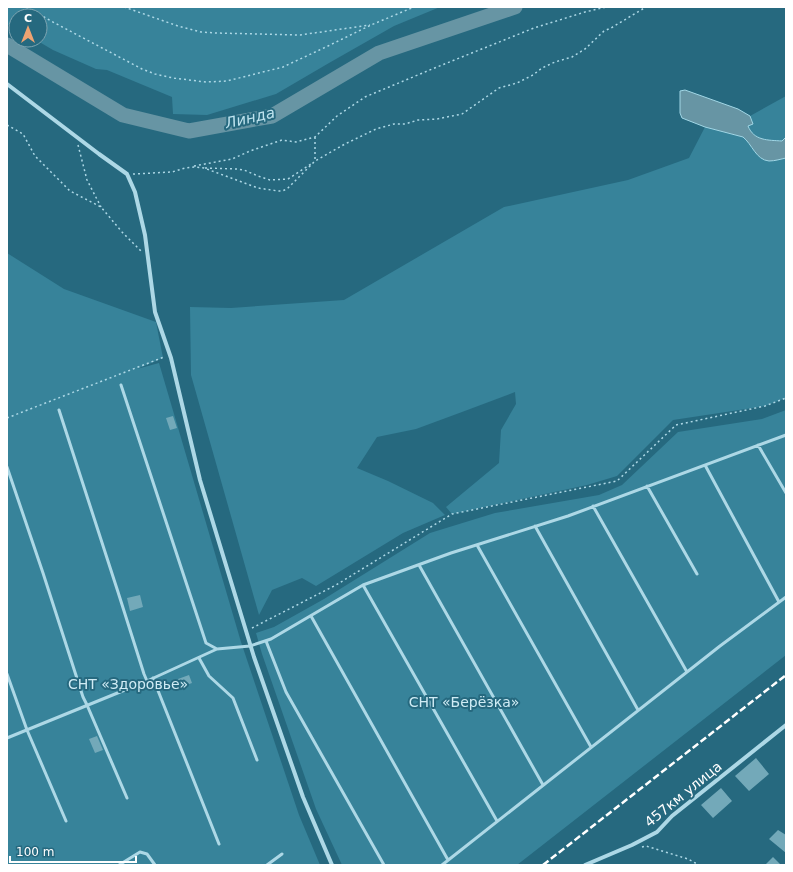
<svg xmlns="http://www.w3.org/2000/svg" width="793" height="872" font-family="'DejaVu Sans',sans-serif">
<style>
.green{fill:#37839a}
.water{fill:#6795a4;stroke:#a1d7e6}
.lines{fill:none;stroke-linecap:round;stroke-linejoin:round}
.river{stroke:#6795a4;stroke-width:15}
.building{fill:#73a9b9}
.path{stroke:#add8e6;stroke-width:1.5;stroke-dasharray:2 3;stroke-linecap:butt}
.lane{stroke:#add8e6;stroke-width:3}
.street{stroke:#add8e6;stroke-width:4}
.rail{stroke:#fff;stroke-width:2.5;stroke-dasharray:7 3;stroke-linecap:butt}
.labels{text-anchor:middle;stroke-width:4;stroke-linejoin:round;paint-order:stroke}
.park-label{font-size:14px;fill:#d0ecf5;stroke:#26697f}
.street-label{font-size:14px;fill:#fff;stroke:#26697f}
.water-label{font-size:15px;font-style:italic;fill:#bfe4ef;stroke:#26697f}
</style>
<rect width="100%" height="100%" fill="#26697f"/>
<path class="green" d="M7,7H440L394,26L329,63L276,94L207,115L173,114L172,97L107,70L96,69L53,50L36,40H40V16H16V29L7,24Z
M786,96V137L782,141C767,140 755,141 748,126L753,124L750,116Z
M705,127L743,137C752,144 756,160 769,160C775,161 781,159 786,158V398L765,406L673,420L617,476L587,485L452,514L446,507L499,463L501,430L516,404L515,392L462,412L416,429L377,437L357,468L388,481L433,503L445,515L403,533L316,586L302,578L272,590L259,615L191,375L190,307L231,308L344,300L504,207L628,180L689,158Z
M7,253L64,289L156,322L163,358L137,369L159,363L241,642L299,815L320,865H7Z
M786,410V655L517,865H342L316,809L262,654L256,633L274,627L324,599L430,533L495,513L599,495L622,485L678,432L762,419Z"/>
<path class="water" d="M685,90L738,109L750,116L753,124L748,126C754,141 768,140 782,141L786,137V158C781,159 775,161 769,161C756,160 752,144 743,137L705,127L682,118L680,113V91Z"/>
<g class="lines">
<path class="river" d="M7,45L123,115L189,131L272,116L379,53L515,7"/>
</g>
<path class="building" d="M173,416L177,428L170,430L166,418Z
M140,595L143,607L130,611L127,598Z
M189,675L192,683L181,687L178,679Z
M97,736L103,750L95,753L89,739Z
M756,758L769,774L749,791L735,776Z
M721,788L732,801L713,818L701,805Z
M778,830L786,835V853L769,839Z
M773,857L781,865H765Z"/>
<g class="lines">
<path class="path" d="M26,7L51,21L142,69L155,74L173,78L206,82L227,81L283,67L328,46L371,25L414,7
M124,7L178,26L201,32L216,33L300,35L370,25
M7,125L23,134L35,156L70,191L101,207L122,232L141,251
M315,137V160
M78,145L87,180L101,207
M194,166L232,159L250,151L282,140L296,142L315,137L337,116L365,97L437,67L534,28L585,12L606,7
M205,168L237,169L244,170L258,176L270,180L288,179L311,164
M133,174L172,172L185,168L194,167L204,168L258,188L278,191H282L287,189L315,161L345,144L376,129L394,124H405L418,120L437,119L462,114L499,88L517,83L533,75L542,68L555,62L572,57L585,49L604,31L611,28L646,7
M7,418L164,357
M252,628L336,585L452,514L617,481L676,425L765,406L786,398
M642,847L646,846L688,859L699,865"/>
<path class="lane" d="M121,385L206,643L217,649
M59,410L118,592L144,674L147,681
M758,445L786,493
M705,465L779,602
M7,467L43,573L83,697L87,705L127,798
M647,486L697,574
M593,506L687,672
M535,526L638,710
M477,545L591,747
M419,565L543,785
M363,585L497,821
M311,616L448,860
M266,641L286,692L384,865
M199,658L209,676L233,698L257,760
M7,674L27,730L66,821
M153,678L219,844
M7,738L147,681L217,649L250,646L271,639L363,585L451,553L568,516L786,435
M119,865L140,852L147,854L155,865
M267,865L282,854
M442,865L720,646L786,597"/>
<path class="street" d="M7,84L99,154L127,174L135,192L145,235L155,312L171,358L200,480L254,657L303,797L332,865
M585,865L632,845L657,832L672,816L786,725"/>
<path class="rail" d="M543,865L786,675"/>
</g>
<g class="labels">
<g class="park-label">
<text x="128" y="689">СНТ «Здоровье»</text>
<text x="464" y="707">СНТ «Берёзка»</text>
</g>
<g class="street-label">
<text transform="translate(683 794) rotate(-39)" y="5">457км улица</text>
</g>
<g class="water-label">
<text transform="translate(250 118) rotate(-13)" y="5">Линда</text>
</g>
</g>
<rect width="793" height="872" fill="none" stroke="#ffffff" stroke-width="16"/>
<g transform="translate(28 28)"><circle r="19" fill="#26697f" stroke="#7da5b2"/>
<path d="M0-3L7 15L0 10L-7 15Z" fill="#eea372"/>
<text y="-6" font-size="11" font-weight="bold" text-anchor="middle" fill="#ffffff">С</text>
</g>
<path d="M10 856v6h126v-6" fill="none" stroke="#ffffff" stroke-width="2"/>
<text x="16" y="856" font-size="12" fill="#ffffff" stroke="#26697f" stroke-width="3" paint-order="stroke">100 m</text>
</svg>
